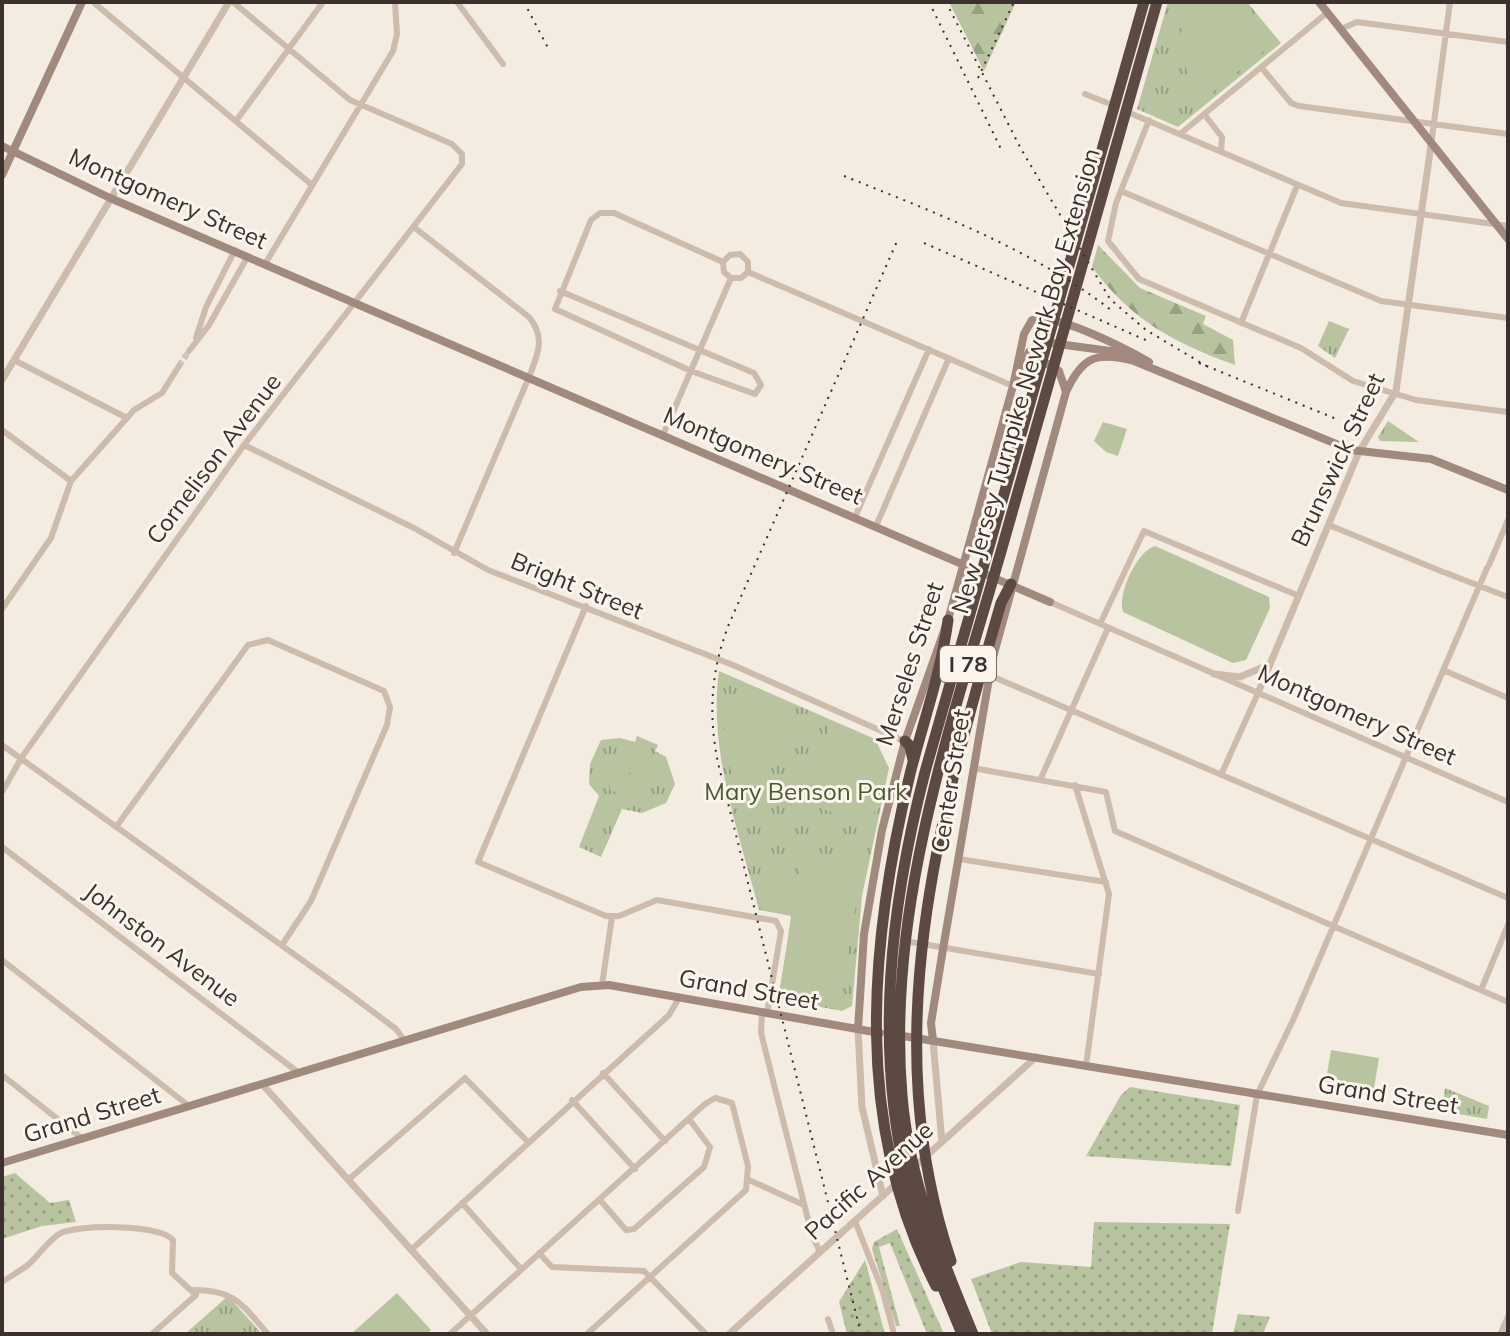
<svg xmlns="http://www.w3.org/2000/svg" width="1510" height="1336" font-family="Mulish,sans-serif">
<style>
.grass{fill:url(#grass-dots)}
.forest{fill:url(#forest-firs)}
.park{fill:url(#park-tufts)}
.pitch{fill:#b8c4a0}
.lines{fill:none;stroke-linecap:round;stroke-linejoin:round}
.minor-tunnel{stroke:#cfc6bd;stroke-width:6;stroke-dasharray:6 3;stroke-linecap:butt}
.minor{stroke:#cdbbac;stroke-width:6}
.tertiary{stroke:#cdbbac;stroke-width:7}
.secondary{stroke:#a18a7d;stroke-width:8}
.motorway{stroke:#5c4a42;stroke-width:11}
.rail{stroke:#3b302b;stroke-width:2;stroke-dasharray:2 6;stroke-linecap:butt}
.labels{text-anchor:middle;stroke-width:6;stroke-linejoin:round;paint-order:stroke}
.shield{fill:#fbf5ee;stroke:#756b66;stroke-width:2}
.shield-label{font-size:22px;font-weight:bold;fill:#3b302b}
.street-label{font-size:24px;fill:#3b302b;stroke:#fbf5ee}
.park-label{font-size:24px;fill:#4a5a2e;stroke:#fbf5ee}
</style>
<defs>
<pattern id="grass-dots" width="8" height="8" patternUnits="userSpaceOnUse" patternTransform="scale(2)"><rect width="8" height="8" fill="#b8c4a0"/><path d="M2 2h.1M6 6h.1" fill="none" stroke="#97a083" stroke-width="1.8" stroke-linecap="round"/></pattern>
<pattern id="forest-firs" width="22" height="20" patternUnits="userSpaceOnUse" patternTransform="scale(2)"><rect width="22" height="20" fill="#b8c4a0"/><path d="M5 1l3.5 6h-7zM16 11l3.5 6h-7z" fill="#97a083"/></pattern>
<pattern id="park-tufts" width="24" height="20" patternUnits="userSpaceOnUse" patternTransform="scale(2)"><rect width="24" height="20" fill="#b8c4a0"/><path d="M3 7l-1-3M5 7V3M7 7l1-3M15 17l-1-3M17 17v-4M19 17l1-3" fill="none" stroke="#97a083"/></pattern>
</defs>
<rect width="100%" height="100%" fill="#f4ebe1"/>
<path class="grass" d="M1130,1087L1240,1105L1231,1166L1086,1156L1121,1095Z
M15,1173L50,1203L69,1200L76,1222L42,1226L2,1239V1177Z
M1094,1222L1230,1224L1212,1334H992L971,1279L1021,1262L1091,1267Z
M897,1229L944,1334H927L890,1243L879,1247L900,1326H896L872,1249L874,1242Z
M865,1260L885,1334H847L839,1302Z
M1238,1314L1270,1317L1263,1334H1233Z"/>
<path class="forest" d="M949,2H1016L984,71Z
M1098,245L1140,288L1206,316L1203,324L1233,340L1235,365C1174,343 1131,320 1092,267Z"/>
<path class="park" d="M1168,2H1247L1281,43L1178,127L1137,109Z
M1329,321L1349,329L1335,358L1318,346Z
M1388,421L1419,442L1380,441L1378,437Z
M719,671L875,739L889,768L862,896L852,1006L842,1011L779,999L791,916L759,910C739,832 708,752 719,671Z
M637,736L658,745L655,751L666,757L675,784L666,803L642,813L622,809L601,857L579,847L599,796L589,784L590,764L601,740L620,738L635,742Z
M1445,1088L1489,1106L1487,1119L1442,1111Z
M228,1296L262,1334H185Z"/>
<path class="pitch" d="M1193,2H1234L1270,46L1203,100C1182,70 1171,35 1193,2Z
M1103,422L1127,429L1118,456L1106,452L1094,441Z
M1155,546L1269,597L1270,608L1246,660L1233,663L1123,612C1117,594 1137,551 1155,546Z
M730,699L796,709C794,757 781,773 732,775L722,740Z
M831,727L877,749L887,769L870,827L798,799L800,781Z
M625,754L652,765L645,780L619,768Z
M616,772L644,785L637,802L609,789Z
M803,850L863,860L840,1003L779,993Z
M768,856L792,860L786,898L761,894Z
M1331,1050L1379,1058L1373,1094L1325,1086Z
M397,1293L431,1330L427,1334H351Z"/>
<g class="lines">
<path class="minor-tunnel" d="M179,366L189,351"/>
<path class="minor" d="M93,2L312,185
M457,2L503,64
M1341,29L1357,22L1508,42
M1261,67L1291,103L1299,106L1508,134
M1085,94L1115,106
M1125,111L1341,203L1508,226
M1204,114L1222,137L1221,152
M1149,120L1116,203L1108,241L1139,279L1301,348L1353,381L1416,400L1508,412
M236,121L323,2
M1180,134L1328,12
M1431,145L1450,2
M1121,191L1381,301L1508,318
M415,228L529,317C546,338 538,354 529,377L454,553
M723,262L730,255L740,254L748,262V272
M723,262L724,272L731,278H741L748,272
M265,264L393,51L397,34L395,2
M748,272L1013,386
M560,291L754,373L761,385L755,394L691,371L555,309L591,220L600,213H614L723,262
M1241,323L1297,186
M196,338L206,307L235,250
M189,351L209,325L248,256
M14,360L127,418
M2,430L71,481L51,538L2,609
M663,435L731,278
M244,445L414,528L488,570L733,665L904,741
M71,481L134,410L162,393L179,366
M855,517L929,349
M1329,525L1443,572
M876,526L949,358
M1489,565L1508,520
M1446,573L1508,597
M1050,602L1508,802
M586,606L478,862L606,916H619L657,900L776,921L781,931L767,1014
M1100,624L1144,531L1299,596
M1443,670L1508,698
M989,675L1508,898
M2,745L348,993L396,1029L405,1041
M973,768L1106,792L1115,831L1508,1002
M1221,775L1258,693
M1041,778L1108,628
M1075,785L1109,894L1086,1066
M2,792L22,757L244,445L462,164V154L452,144L350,100L233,2
M116,827L248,645L268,640L384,691L390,707L387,725L311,901L282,945
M2,847L299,1073
M959,859L1106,882
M905,941L1099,974
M2,960L189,1106
M602,985L612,917
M1481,990L1508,925
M762,1013L761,1033L812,1235L820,1252
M603,1073L665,1141
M2,1075L83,1139
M572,1100L635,1169
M348,1180L465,1078L528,1142
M749,1180L804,1205
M600,1200L626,1230L634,1229L704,1167L710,1147L689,1119
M462,1203L521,1269
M1238,1211L1257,1095L1294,1018L1487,568
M855,1221L883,1292L894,1334
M411,1250L669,1015L679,998
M539,1253L552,1267L644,1271L706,1334
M2,1282C11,1276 20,1271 28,1265C39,1255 47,1242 59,1234C75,1224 161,1224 173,1240L172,1273L196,1295L152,1334
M194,1290C236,1290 242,1305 268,1334
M828,1319L833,1334
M450,1334L705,1104L715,1098L732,1103L748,1166L746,1190L587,1334"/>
<path class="tertiary" d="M2,380L229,2
M1214,674L1240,677L1270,664
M1258,693L1359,452L1396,391L1431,145
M858,1029L862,1107L883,1196
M933,1041L942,1142
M262,1084L487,1334
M913,1168L1036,1057
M729,1334L898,1182
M1501,1334L1508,1318"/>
<path class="secondary" d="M1319,2L1508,239
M2,146L110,198L1050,602
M2,175L82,2
M1019,371L1029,352L1043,342L1125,353
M1014,385L1034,366L1044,362L1059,371L1066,392
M858,1029L864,934L882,830L905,741L948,620L1013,386L1024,334L1032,320C1058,313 1126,349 1149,362
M897,1035L1508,1135
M933,1041L931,1023L942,955L992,661L1066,392C1082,357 1096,351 1134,361L1351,450L1431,459L1508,490
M2,1163L581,987L609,985L880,1033"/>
<path class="motorway" d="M905,741L910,746L913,760
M951,1261C876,1038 938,820 1001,603L1011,584
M936,1286C853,1125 869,944 910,774C923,722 941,673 948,620
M962,1334C942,1285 920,1237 908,1186C874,1049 890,907 925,772L1144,2
M973,1334C941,1257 909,1180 902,1096C886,908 951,726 1002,548C1054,366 1106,184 1157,2"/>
<path class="rail" d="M524,2L548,48
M929,2L1002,151
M946,2L1021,149L1110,299L1146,330L1208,367
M978,78L1014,2
M844,176C936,213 1032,249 1111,310
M924,243L1148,341
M1199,363L1339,420
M861,1334L718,763C708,714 711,670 729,624L898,239"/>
</g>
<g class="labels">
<rect class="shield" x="940" y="646" width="56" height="36" rx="6"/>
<g class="shield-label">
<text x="968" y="672">I 78</text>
</g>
<g class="street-label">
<text transform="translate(168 199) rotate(24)" y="8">Montgomery Street</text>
<text transform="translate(1026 381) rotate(-74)" y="8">New Jersey Turnpike Newark Bay Extension</text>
<text transform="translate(763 456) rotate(23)" y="8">Montgomery Street</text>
<text transform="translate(214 459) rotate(-53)" y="8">Cornelison Avenue</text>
<text transform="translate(1338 460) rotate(-65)" y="8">Brunswick Street</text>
<text transform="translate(577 586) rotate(22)" y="8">Bright Street</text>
<text transform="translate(910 664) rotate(-72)" y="8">Merseles Street</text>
<text transform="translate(1357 715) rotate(24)" y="8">Montgomery Street</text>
<text transform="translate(951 781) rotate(-81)" y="8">Center Street</text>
<text transform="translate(162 945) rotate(37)" y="8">Johnston Avenue</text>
<text transform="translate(749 990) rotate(10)" y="8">Grand Street</text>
<text transform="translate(1388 1095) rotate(9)" y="8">Grand Street</text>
<text transform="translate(92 1115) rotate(-17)" y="8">Grand Street</text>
<text transform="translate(869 1181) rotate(-42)" y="8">Pacific Avenue</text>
</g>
<g class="park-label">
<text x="806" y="800">Mary Benson Park</text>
</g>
</g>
<rect width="1510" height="1336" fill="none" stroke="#3b302b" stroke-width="8"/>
</svg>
